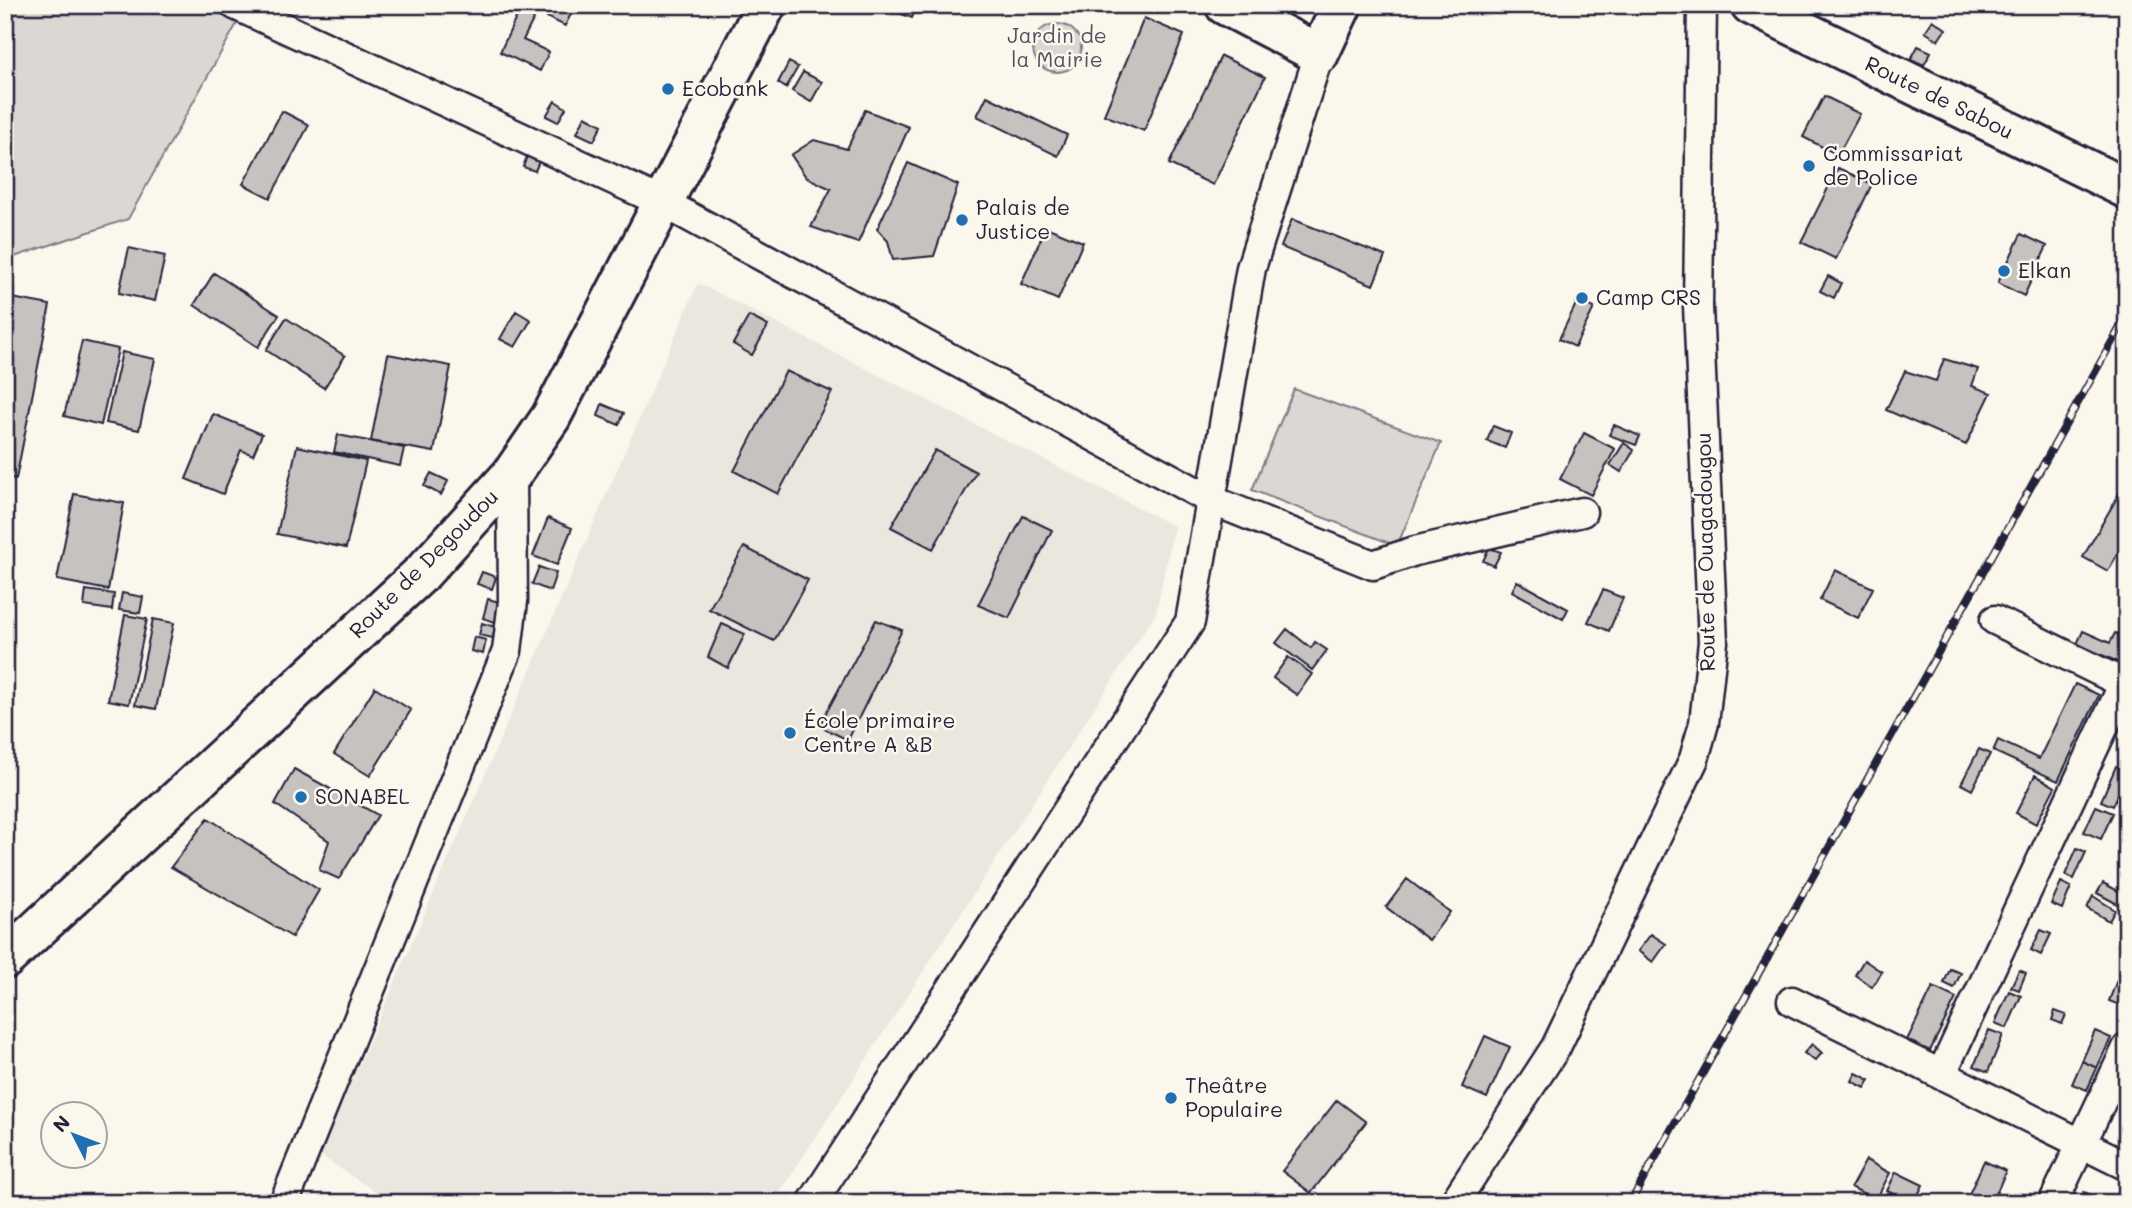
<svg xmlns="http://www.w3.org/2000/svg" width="2132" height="1208" font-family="Mali,sans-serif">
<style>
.built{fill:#ebe7df}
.green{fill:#dbd8d3;stroke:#7e7d87;stroke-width:2}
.building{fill:#c6c2c0;stroke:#22223b;stroke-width:2}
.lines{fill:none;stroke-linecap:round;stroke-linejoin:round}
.street-casing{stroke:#22223b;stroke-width:33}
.primary-casing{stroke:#22223b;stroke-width:44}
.street{stroke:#fbf7ec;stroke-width:28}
.primary{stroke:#fbf7ec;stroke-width:38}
.rail-casing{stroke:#22223b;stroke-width:8}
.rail{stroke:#fbf7ec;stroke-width:5;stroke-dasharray:16;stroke-linecap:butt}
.poi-dot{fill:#1f6fb2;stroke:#fbf7ec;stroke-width:2.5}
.labels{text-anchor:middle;stroke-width:5;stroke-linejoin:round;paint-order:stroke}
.park-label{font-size:21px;fill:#505061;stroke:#fbf7ec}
.poi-label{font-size:21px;fill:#22223b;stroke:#fbf7ec;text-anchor:start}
.street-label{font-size:21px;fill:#22223b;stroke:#fbf7ec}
</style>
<rect width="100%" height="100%" fill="#fbf7ec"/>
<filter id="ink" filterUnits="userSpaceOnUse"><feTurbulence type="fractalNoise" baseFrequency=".0143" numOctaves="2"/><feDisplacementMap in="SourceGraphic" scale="14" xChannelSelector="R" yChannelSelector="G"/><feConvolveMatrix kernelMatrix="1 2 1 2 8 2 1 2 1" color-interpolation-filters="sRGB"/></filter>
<g filter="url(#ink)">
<path class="built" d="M698,283L1174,526L1156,613L773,1203H392L320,1155Z"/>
<path class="green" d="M5,5H210L239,20L128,219L5,260Z
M1033 48a24 24 0 1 1 48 0a24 24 0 1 1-48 0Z
M1294,389L1441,443L1397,546L1252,490Z"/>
<path class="building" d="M522,5H564L573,10L565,26L537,12L523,40L549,52L540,71L500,52Z
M878,5H917L912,18Z
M1144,18L1184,35L1144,131L1104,115Z
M1933,20L1946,29L1938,40L1925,32Z
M1918,46L1931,52L1924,65L1911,59Z
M1221,56L1265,77L1213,185L1169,164Z
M789,62L798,67L786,88L778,83Z
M803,72L822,82L811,102L792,91Z
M987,96L1067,135L1058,156L977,116Z
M1824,96L1860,114L1838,155L1803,137Z
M555,101L566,108L558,122L546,116Z
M865,110L909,127L858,243L811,227L831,189L806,177L791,155L814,140L847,149Z
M282,111L309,125L270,198L243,184Z
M585,116L602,125L594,141L577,133Z
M528,154L540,159L535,171L523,167Z
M908,163L958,185L934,256L893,260L888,241L877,229Z
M1838,168L1872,184L1836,259L1801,242Z
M1292,219L1385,256L1373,285L1281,247Z
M1046,227L1083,242L1058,300L1021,284Z
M2021,234L2047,246L2024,296L1998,283Z
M129,248L165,256L155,301L119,293Z
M214,273L279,315L258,347L194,305Z
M1828,276L1841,283L1834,298L1820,291Z
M12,298L50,305L16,479L5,477V329Z
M1578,300L1594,308L1575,347L1559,339Z
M516,311L531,320L515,347L500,339Z
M749,316L768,326L752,355L733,344Z
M286,318L345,356L324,388L266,350Z
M82,341L118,349L101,425L64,416Z
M122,352L155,359L139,430L106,423Z
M388,354L451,366L434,452L371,441Z
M1944,359L1978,369L1972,386L1991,393L1966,445L1886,410L1905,371L1936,381Z
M786,371L832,392L778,494L734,471Z
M602,404L624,413L619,425L598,416Z
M213,414L262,434L253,455L241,450L223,494L186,479Z
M1614,425L1640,436L1636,445L1609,435Z
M1493,426L1511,433L1505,448L1487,441Z
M1584,433L1615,449L1591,495L1560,479Z
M338,435L404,448L400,466L334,452Z
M1624,443L1634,450L1621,472L1610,465Z
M297,446L366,461L346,548L277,534Z
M935,450L976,472L933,549L891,527Z
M431,473L448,481L441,495L424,486Z
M2127,480V537L2108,571L2083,557Z
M74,494L124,503L108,590L57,580Z
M1023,516L1052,530L1009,618L978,605Z
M548,518L572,528L557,565L533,556Z
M744,547L808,580L774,641L709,609Z
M1489,548L1501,552L1494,566L1483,561Z
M539,567L556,573L550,591L532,584Z
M1835,570L1873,588L1858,618L1820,600Z
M482,572L496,577L492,589L477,584Z
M1517,581L1568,609L1563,619L1512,591Z
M86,590L114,594L112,610L84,606Z
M1603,590L1623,598L1609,631L1588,622Z
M122,593L143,597L140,613L119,610Z
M488,599L503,603L498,623L483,618Z
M125,615L147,619L129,704L108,700Z
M153,619L174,623L156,709L135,705Z
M876,620L902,630L848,740L819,726Z
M482,623L495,627L493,638L479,635Z
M722,624L745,634L728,668L708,657Z
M1287,629L1311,648L1315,642L1327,650L1312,670L1276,643Z
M2083,631L2110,643L2115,633L2127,638L2125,665L2077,644Z
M474,637L486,640L483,654L471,651Z
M1288,657L1312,674L1297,695L1273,678Z
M2075,684L2099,695L2058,781L1993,751L1998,740L2039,759Z
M375,687L411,710L370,776L334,754Z
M1979,749L1990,754L1972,790L1961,784Z
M2116,766L2127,771V775L2113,806L2101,801Z
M294,769L378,815L339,879L319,870L329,841L275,804Z
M2035,775L2055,787L2036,824L2016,813Z
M2096,806L2113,813L2101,839L2084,832Z
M208,818L319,890L292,937L171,867Z
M2077,848L2086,852L2074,879L2065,875Z
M1407,879L1450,912L1429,940L1386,907Z
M2061,882L2071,887L2062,909L2051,904Z
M2103,883L2126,895L2121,906L2097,893Z
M2093,896L2115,910L2109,921L2087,908Z
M2041,930L2051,934L2041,955L2031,950Z
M1651,934L1666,944L1653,962L1638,951Z
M1864,960L1882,972L1872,987L1855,975Z
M1950,969L1961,973L1954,988L1944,983Z
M2019,970L2026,973L2019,990L2011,987Z
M2117,980L2127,983L2125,1007L2109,1001Z
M1933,987L1956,998L1930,1051L1907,1040Z
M2009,991L2021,996L2007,1028L1995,1023Z
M2055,1011L2066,1015L2062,1024L2052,1020Z
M1989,1030L2003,1035L1988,1072L1974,1066Z
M2095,1031L2111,1038L2097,1068L2082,1061Z
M1485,1036L1510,1047L1487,1098L1462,1087Z
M1812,1044L1822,1053L1815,1061L1804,1053Z
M2082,1061L2097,1068L2087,1090L2072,1084Z
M1856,1073L1870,1080L1865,1088L1852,1081Z
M1337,1100L1366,1122L1311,1193L1282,1171Z
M1866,1160L1890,1173L1876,1200L1851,1187Z
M1984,1161L2006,1171L1992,1203H1965Z
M1896,1172L1923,1185L1914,1203L1887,1191Z
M2084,1192L2098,1198L2096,1203H2079Z"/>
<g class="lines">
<g class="street-casing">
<path id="street" d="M235,5L664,203L1211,500L1373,565L1415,551L1582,512
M1995,620L2127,685
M1792,1001L2127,1166
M1941,1075L2127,677
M284,1203L507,651L513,601L512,474
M812,1203L1190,622L1251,268L1319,54
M1454,1203L1556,1047L1694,759L1704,723L1713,642L1698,306L1702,5
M2053,1203L2127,1048"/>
</g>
<g class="primary-casing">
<path id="primary" d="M1225,5L1319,54L1342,5
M1751,5L2127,189
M5,959L422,573L512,474L551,417L766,5"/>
</g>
<use href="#street" class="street"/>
<use href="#primary" class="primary"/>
<g class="rail-casing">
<path id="rail" d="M1630,1203L2127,315"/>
</g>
<use href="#rail" class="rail"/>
</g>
</g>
<g class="poi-dot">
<circle cx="668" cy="89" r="7"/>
<circle cx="1809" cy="166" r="7"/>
<circle cx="962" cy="220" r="7"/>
<circle cx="2004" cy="271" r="7"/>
<circle cx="1582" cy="298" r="7"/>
<circle cx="790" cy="733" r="7"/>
<circle cx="301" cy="797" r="7"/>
<circle cx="1171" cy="1098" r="7"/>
</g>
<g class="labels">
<g class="park-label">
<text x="1057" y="43">Jardin de<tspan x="1057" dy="24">la Mairie</tspan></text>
</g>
<g class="poi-label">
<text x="682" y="96">Ecobank</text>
<text x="1823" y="161">Commissariat<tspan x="1823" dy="24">de Police</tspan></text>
<text x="976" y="215">Palais de<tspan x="976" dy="24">Justice</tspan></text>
<text x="2018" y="278">Elkan</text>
<text x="1596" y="305">Camp CRS</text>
<text x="804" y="728">École primaire<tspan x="804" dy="24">Centre A &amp;B</tspan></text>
<text x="315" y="804">SONABEL</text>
<text x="1185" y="1093">Theâtre<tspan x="1185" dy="24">Populaire</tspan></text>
</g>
<g class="street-label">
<text transform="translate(1939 98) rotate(26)" y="7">Route de Sabou</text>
<text transform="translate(1706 552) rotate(-91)" y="7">Route de Ouagadougou</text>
<text transform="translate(424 564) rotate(-45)" y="7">Route de Degoudou</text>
</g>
</g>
<rect width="2132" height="1208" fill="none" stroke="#fbf7ec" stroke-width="28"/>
<rect x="14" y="14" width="2104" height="1180" fill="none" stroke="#22223b" stroke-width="2.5" filter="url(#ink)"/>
<g transform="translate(74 1135) rotate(312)"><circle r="33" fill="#fbf7ec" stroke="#a4a2a5" stroke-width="2"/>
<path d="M0-5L12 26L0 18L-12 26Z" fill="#1f6fb2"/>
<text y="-10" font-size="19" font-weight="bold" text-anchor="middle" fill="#22223b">N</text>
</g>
</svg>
